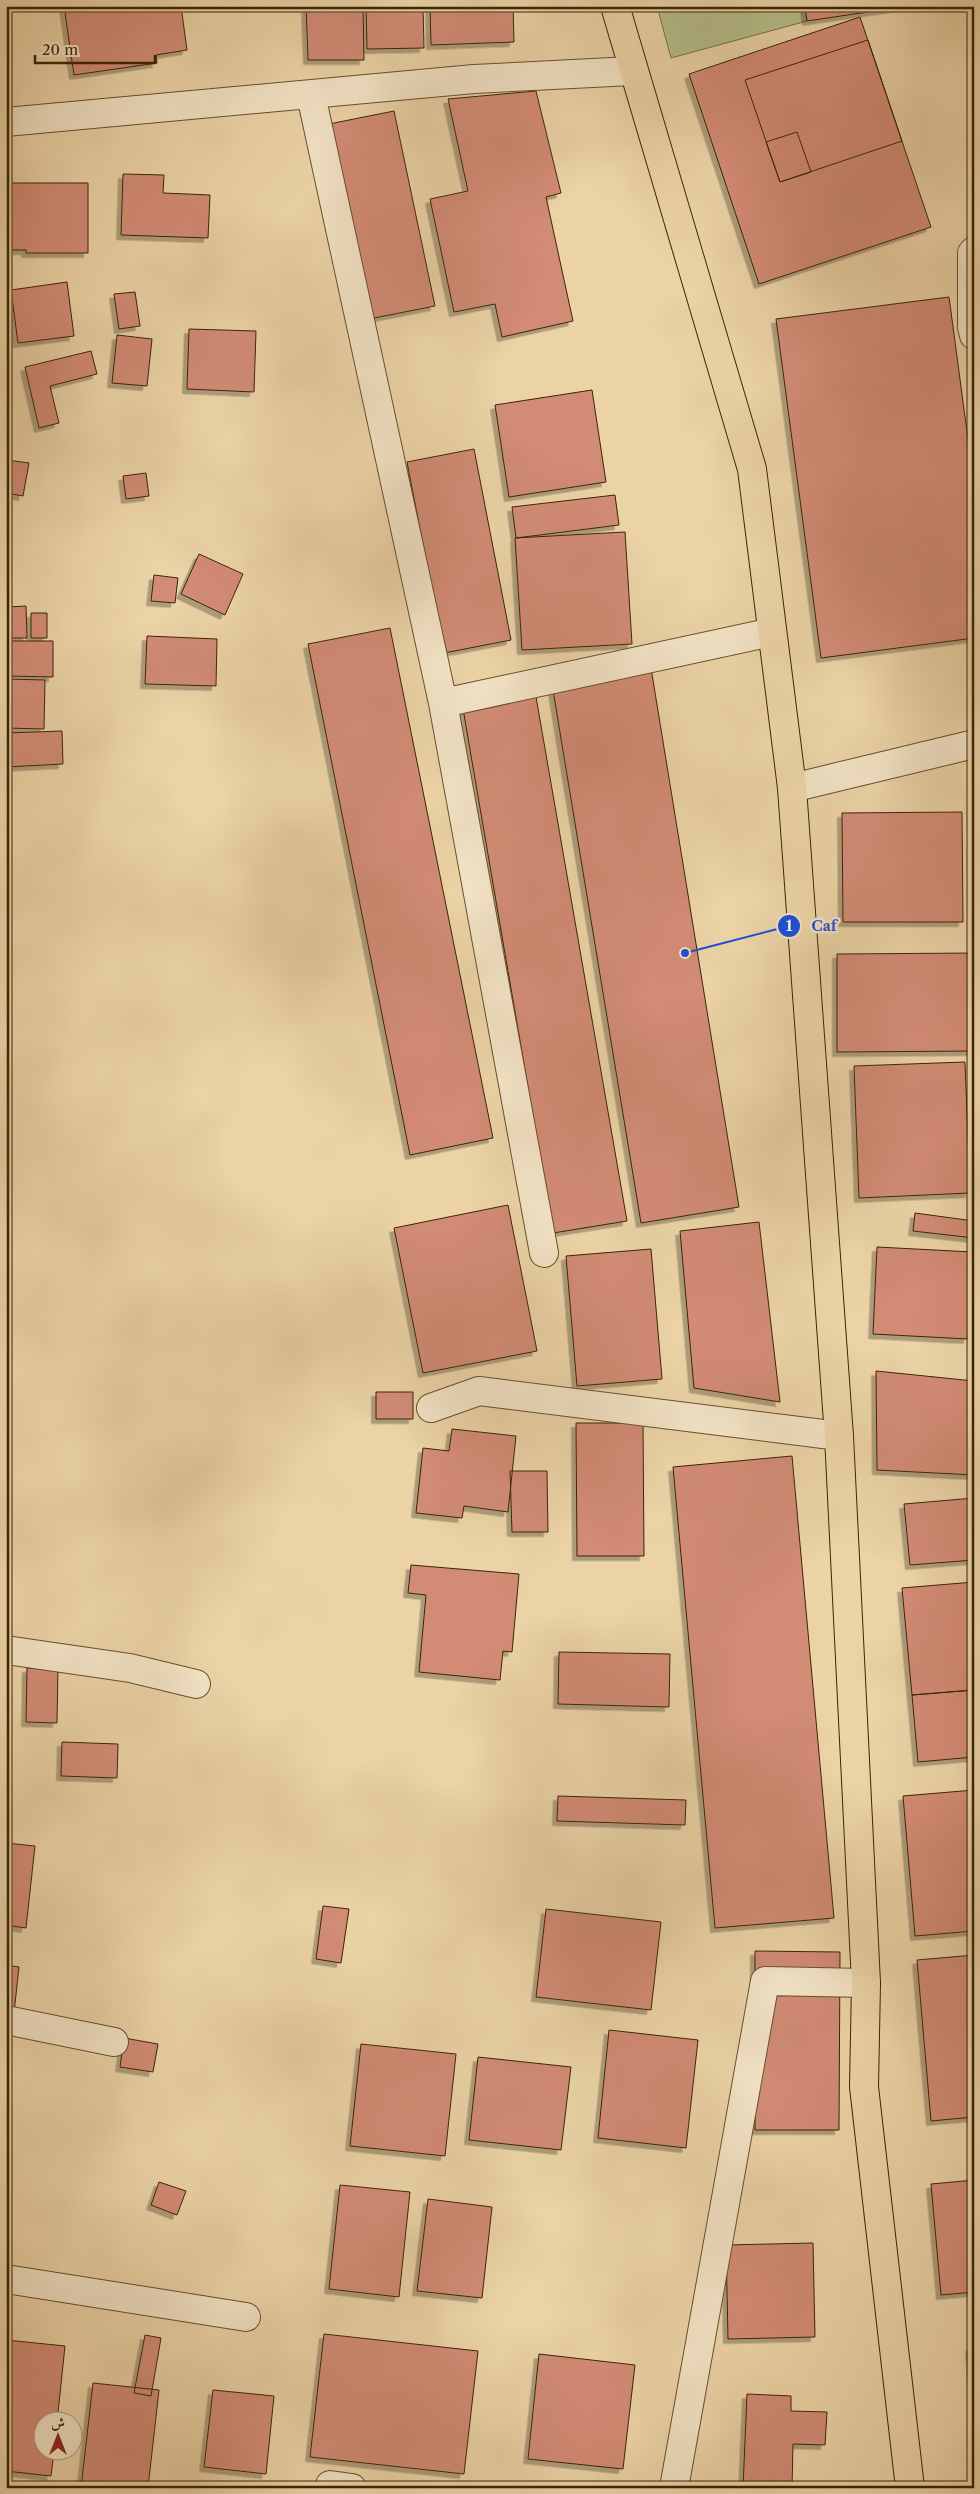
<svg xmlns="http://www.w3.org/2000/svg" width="980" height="2494" font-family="'Libre Caslon Text',Amiri,serif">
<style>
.green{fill:#b5bd89;stroke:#787147}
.building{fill:#d28b75;stroke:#3a2505;filter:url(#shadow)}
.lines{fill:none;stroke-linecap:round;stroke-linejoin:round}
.minor-casing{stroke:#66502d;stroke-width:30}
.major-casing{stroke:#3a2505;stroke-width:30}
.minor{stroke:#f2e2c5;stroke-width:28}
.major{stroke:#ebd3a6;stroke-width:28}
.leader{fill:none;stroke:#1d4ed8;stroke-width:2}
.callout-dot{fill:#1d4ed8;stroke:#f2e2c5;stroke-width:2}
.mark-label{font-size:15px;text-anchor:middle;font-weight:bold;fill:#fff}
.callout-label{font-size:14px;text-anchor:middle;font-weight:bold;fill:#1d4ed8;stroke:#f2e2c5;stroke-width:5;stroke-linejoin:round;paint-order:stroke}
</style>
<defs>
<filter id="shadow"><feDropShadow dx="-4.5" dy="4.5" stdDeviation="0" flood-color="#0004"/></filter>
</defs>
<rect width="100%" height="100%" fill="#ebd3a6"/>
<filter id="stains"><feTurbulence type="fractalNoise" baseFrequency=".004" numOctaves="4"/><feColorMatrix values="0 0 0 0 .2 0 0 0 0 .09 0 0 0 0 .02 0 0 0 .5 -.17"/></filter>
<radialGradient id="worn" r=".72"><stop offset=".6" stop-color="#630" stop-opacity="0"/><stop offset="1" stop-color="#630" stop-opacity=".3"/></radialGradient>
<path class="green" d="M657,6H805L807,21L671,58Z"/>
<path class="building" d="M64,6H181L187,50L156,55L157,63L74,75Z
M306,6H363L364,60H308Z
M366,6H423L424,48L367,49Z
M430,6H513L514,42L431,45Z
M805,6H895V8L807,21Z
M860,17L931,227L759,284L689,74Z
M868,40L902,141L780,182L745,80Z
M536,91L561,193L546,197L573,321L502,337L495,304L454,312L430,199L468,191L448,99Z
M394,111L435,306L369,319L329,124Z
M797,132L811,172L780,182L766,142Z
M123,174L164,175L163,193L210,195L208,238L121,235Z
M6,183H88V253H26V250H6Z
M67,282L74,336L18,343L11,290Z
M135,292L140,326L119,329L114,294Z
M949,297L974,484V638L821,658L776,319Z
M189,329L256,331L254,392L187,389Z
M117,335L152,339L147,386L112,383Z
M91,351L97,374L50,386L59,423L39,428L25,367Z
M592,390L606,482L509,497L495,405Z
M474,449L511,640L444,653L407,462Z
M7,460L29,463L23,496L6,493Z
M146,473L149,496L126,499L123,476Z
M615,495L619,525L516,538L512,507Z
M625,532L632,644L522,650L515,538Z
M199,554L243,574L225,615L181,594Z
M154,575L178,578L175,603L151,601Z
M26,606L27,638H6V607Z
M31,613H47V638H31Z
M390,628L493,1138L410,1155L308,644Z
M147,636L217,639L216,686L145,684Z
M6,641H53V677L6,676Z
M651,668L739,1207L641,1223L552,684Z
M6,679L45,680L44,729L6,728Z
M535,691L627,1221L553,1233L462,703Z
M62,731L63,764L6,767V733Z
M962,812L963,922H843L842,813Z
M974,953V1051L837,1052V954Z
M965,1062L970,1193L859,1198L854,1066Z
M508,1205L537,1351L423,1373L394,1228Z
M915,1213L974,1221V1238L913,1231Z
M759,1222L780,1402L694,1388L680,1231Z
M877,1247L973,1252L968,1339L873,1334Z
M651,1249L662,1379L577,1386L566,1256Z
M876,1371L974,1381V1475L877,1470Z
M376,1392H413V1419H376Z
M576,1423H643L644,1556H577Z
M452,1429L516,1436L508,1512L464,1506L462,1518L416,1513L423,1448L449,1451Z
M792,1456L834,1918L715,1928L673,1467Z
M510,1471H547L548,1532H512Z
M974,1498V1560L910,1565L904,1504Z
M411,1565L519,1574L512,1652L503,1651L500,1680L419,1672L426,1595L408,1593Z
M974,1582V1690L912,1695L902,1588Z
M559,1652L670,1654L669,1707L558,1704Z
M27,1668L58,1669L57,1723L26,1722Z
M974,1690V1757L918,1762L912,1695Z
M62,1742L118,1744L117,1778L61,1776Z
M974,1790V1931L915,1936L903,1796Z
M558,1796L686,1800L685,1825L557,1821Z
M6,1843L35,1846L26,1928L6,1925Z
M323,1906L349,1909L341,1963L316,1959Z
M546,1909L661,1922L651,2010L536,1997Z
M755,1951L840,1952L839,2130H755Z
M974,1955V2117L931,2121L917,1960Z
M6,1965L19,1967L14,2013L6,2012Z
M609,2030L698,2040L686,2148L598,2138Z
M124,2038L158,2044L153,2072L120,2067Z
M361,2044L456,2054L445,2156L350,2146Z
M478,2057L571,2067L561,2150L469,2140Z
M974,2180V2292L941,2295L931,2184Z
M159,2182L186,2191L177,2215L151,2205Z
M340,2185L410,2192L399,2297L329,2289Z
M428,2199L492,2207L482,2298L417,2291Z
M813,2243L815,2337L728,2339L726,2245Z
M324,2334L478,2351L464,2474L310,2457Z
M145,2335L161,2338L151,2396L134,2393Z
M6,2340L65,2346L57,2422H42V2452H54L51,2476L6,2471Z
M970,2347H974V2394Z
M539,2354L635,2365L623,2469L528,2459Z
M93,2383L159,2390L148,2488H81Z
M213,2390L274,2396L266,2474L204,2467Z
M747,2394L791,2396V2411L827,2412L825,2445L793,2444L792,2488H743Z"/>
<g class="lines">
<g class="minor-casing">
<path id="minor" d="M311,95L443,703L544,1253
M6,122L474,79L632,71
M974,251L972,253V327L974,335
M443,703L772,632
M792,788L974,744
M431,1408L479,1391L839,1436
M6,1650L130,1668L196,1684
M6,2020L114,2042
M6,2279L246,2317
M330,2485L352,2488
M674,2488L765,1981L866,1983"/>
</g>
<g class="major-casing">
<path id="major" d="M615,6L752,469L792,788L839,1436L866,1983L864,2087L910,2488"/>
</g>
<use href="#minor" class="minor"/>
<use href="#major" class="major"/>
</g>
<path class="leader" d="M685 953L789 926"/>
<g class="callout-dot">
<circle cx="685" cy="953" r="5"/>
<circle cx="789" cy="926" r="12"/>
</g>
<g class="mark-label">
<text x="789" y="931">1</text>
</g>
<g class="callout-label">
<text x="824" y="931">Caf</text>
</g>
<rect width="980" height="2494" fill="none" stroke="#ebd3a6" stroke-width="25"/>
<rect x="8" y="8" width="965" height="2479" fill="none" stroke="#3a2505" stroke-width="2.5"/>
<rect x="12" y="12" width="955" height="2469" fill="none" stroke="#3a2505"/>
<g transform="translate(58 2436)"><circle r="24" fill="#f2e2c5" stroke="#a89678"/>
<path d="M0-4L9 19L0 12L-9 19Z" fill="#8f2418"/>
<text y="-8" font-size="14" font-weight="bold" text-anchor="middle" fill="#3a2505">ش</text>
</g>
<path d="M35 55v8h120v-8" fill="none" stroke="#3a2505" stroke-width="2.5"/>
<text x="42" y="55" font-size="15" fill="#3a2505" stroke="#f2e2c5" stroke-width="4" paint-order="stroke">20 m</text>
<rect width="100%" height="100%" filter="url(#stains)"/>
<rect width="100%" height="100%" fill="url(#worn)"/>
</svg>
